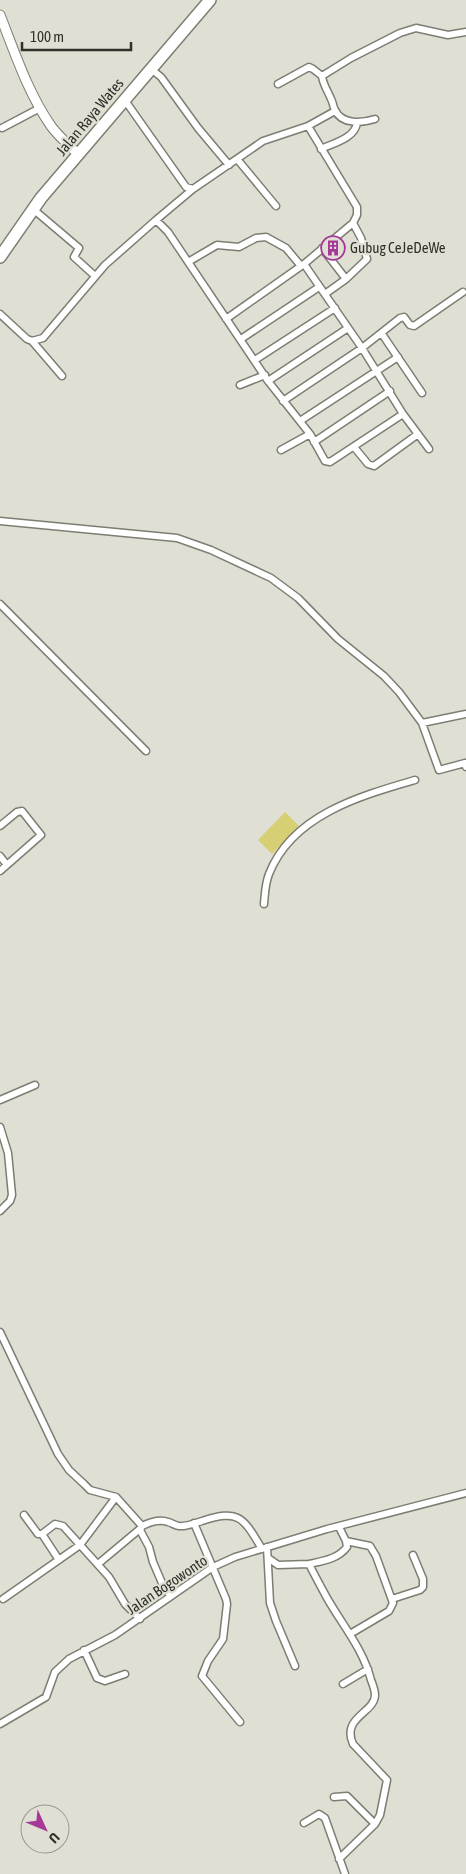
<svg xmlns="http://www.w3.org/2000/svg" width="466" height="1874" font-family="'Asap Condensed',sans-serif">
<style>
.park{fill:#d6cf73}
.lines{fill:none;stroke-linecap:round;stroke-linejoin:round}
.street-casing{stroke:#7d7d73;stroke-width:9}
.secondary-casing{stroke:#7d7d73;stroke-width:11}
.highway-casing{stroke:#7d7d73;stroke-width:14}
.street{stroke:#fff;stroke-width:6}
.secondary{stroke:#fff;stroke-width:9}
.highway{stroke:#fff;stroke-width:11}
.labels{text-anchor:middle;stroke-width:4.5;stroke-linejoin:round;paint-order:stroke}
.street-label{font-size:15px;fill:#31312c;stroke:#e0dfd4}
.poi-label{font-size:15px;fill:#31312c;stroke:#e0dfd4;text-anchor:start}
</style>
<rect width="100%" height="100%" fill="#e0dfd4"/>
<path class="park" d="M285,812L299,826L272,854L258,840Z"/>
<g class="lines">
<g class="street-casing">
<path id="street" d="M151,69L161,77L198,128L229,165
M278,84L309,67L313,69L322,76
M124,99L186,187L193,189L263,141L308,126L335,111
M375,119C362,123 342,125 335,110C333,107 333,102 331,99C328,91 323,85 322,76L351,58L400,33L416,28L448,35L466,32
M308,126L357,207V215L353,223L361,238L367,259L346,279L322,248
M2,128L40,108
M321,149C334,143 355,138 357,123
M237,159L276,206
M33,209L79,248L74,257L95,276
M156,220L193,189
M188,262L217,245L239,247L256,238L266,237L286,248L301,266
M304,264L362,348L403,414L429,449
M325,294L346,279
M0,314L27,339L32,341L43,338L105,265L156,220L168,232L268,381L310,434L325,461L330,462L403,414
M226,319L304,264L353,223
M382,334L422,393
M241,339L319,287
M32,341L62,376
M255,360L335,308
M268,381L348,328
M240,385L265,375
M283,401L362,348L400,318L404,317L410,325L414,326L463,292
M300,421L398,357
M314,442L390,391
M354,447L368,464L374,466L418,434
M281,450L310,434
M0,521L177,538L211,550L271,578L298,598L338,639L384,676L399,692L422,723L466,714
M0,604L146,751
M422,723L439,770L465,763L466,767
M0,826L17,812L22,811L41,835L0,871
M0,856L7,865
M264,904C265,894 265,884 269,874C292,815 360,796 415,780
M0,1100L35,1085
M0,1127L8,1153L12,1195L10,1201L0,1211
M0,1332L58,1454L69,1470L84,1484L90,1490L116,1497L142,1526C150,1522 160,1519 168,1522C172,1523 176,1526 179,1526C186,1527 195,1523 202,1521C239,1509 243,1517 262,1549
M24,1515L38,1534H42L55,1524L63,1526L109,1577L125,1604L140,1619
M194,1523L226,1599L227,1604L223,1639L208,1661L202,1676L240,1722
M339,1527L346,1541L347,1547C338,1559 323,1561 309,1564C315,1576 321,1587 327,1598C343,1626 363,1649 371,1680C373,1685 375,1690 375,1695C375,1713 341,1717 353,1744L387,1780L380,1815L375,1824L339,1859
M140,1530L149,1547L153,1562L162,1583L170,1596
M42,1534L59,1560
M346,1541L370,1546L376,1556L393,1603L389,1611L350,1634
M267,1547L270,1603L276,1621L295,1666
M268,1558L278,1565L309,1564
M98,1564L141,1528
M3,1599L80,1545L116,1497
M392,1599L420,1590L423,1587V1579L413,1555
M84,1650L97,1678L105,1681L125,1674
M343,1684L368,1669
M0,1724L46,1697L55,1672L69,1659L115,1635L213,1567L235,1557L327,1529L466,1493
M334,1797L347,1796L375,1824
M304,1823L319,1814L325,1818L345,1874"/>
</g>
<g class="secondary-casing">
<path id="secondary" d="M0,15C15,53 28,93 51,126C59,137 69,145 78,154"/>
</g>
<g class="highway-casing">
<path id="highway" d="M0,257L41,198L210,0"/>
</g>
<use href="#street" class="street"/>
<use href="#secondary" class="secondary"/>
<use href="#highway" class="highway"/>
</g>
<defs>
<g id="building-ring" transform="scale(1.25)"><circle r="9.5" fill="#e0dfd4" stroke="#a63897" stroke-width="1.5"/><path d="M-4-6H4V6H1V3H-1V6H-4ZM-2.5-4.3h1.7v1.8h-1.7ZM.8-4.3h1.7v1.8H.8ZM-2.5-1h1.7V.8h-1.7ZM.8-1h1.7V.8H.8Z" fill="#a63897"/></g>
</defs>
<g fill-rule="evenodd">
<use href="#building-ring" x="333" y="248"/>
</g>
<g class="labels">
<g class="street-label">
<text transform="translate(90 117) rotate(-50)" y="5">Jalan Raya Wates</text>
<text transform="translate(167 1585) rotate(-34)" y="5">Jalan Bogowonto</text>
</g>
<g class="poi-label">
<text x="350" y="253">Gubug CeJeDeWe</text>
</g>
</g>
<g transform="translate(45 1829) rotate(134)"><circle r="24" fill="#e0dfd4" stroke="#9a9991"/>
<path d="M0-4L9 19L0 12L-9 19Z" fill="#a63897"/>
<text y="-8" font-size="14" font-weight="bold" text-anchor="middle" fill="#31312c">U</text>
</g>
<path d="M22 42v8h109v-8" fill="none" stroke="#31312c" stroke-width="2.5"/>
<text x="30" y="42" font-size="15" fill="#31312c" stroke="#e0dfd4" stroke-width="4" paint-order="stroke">100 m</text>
</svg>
